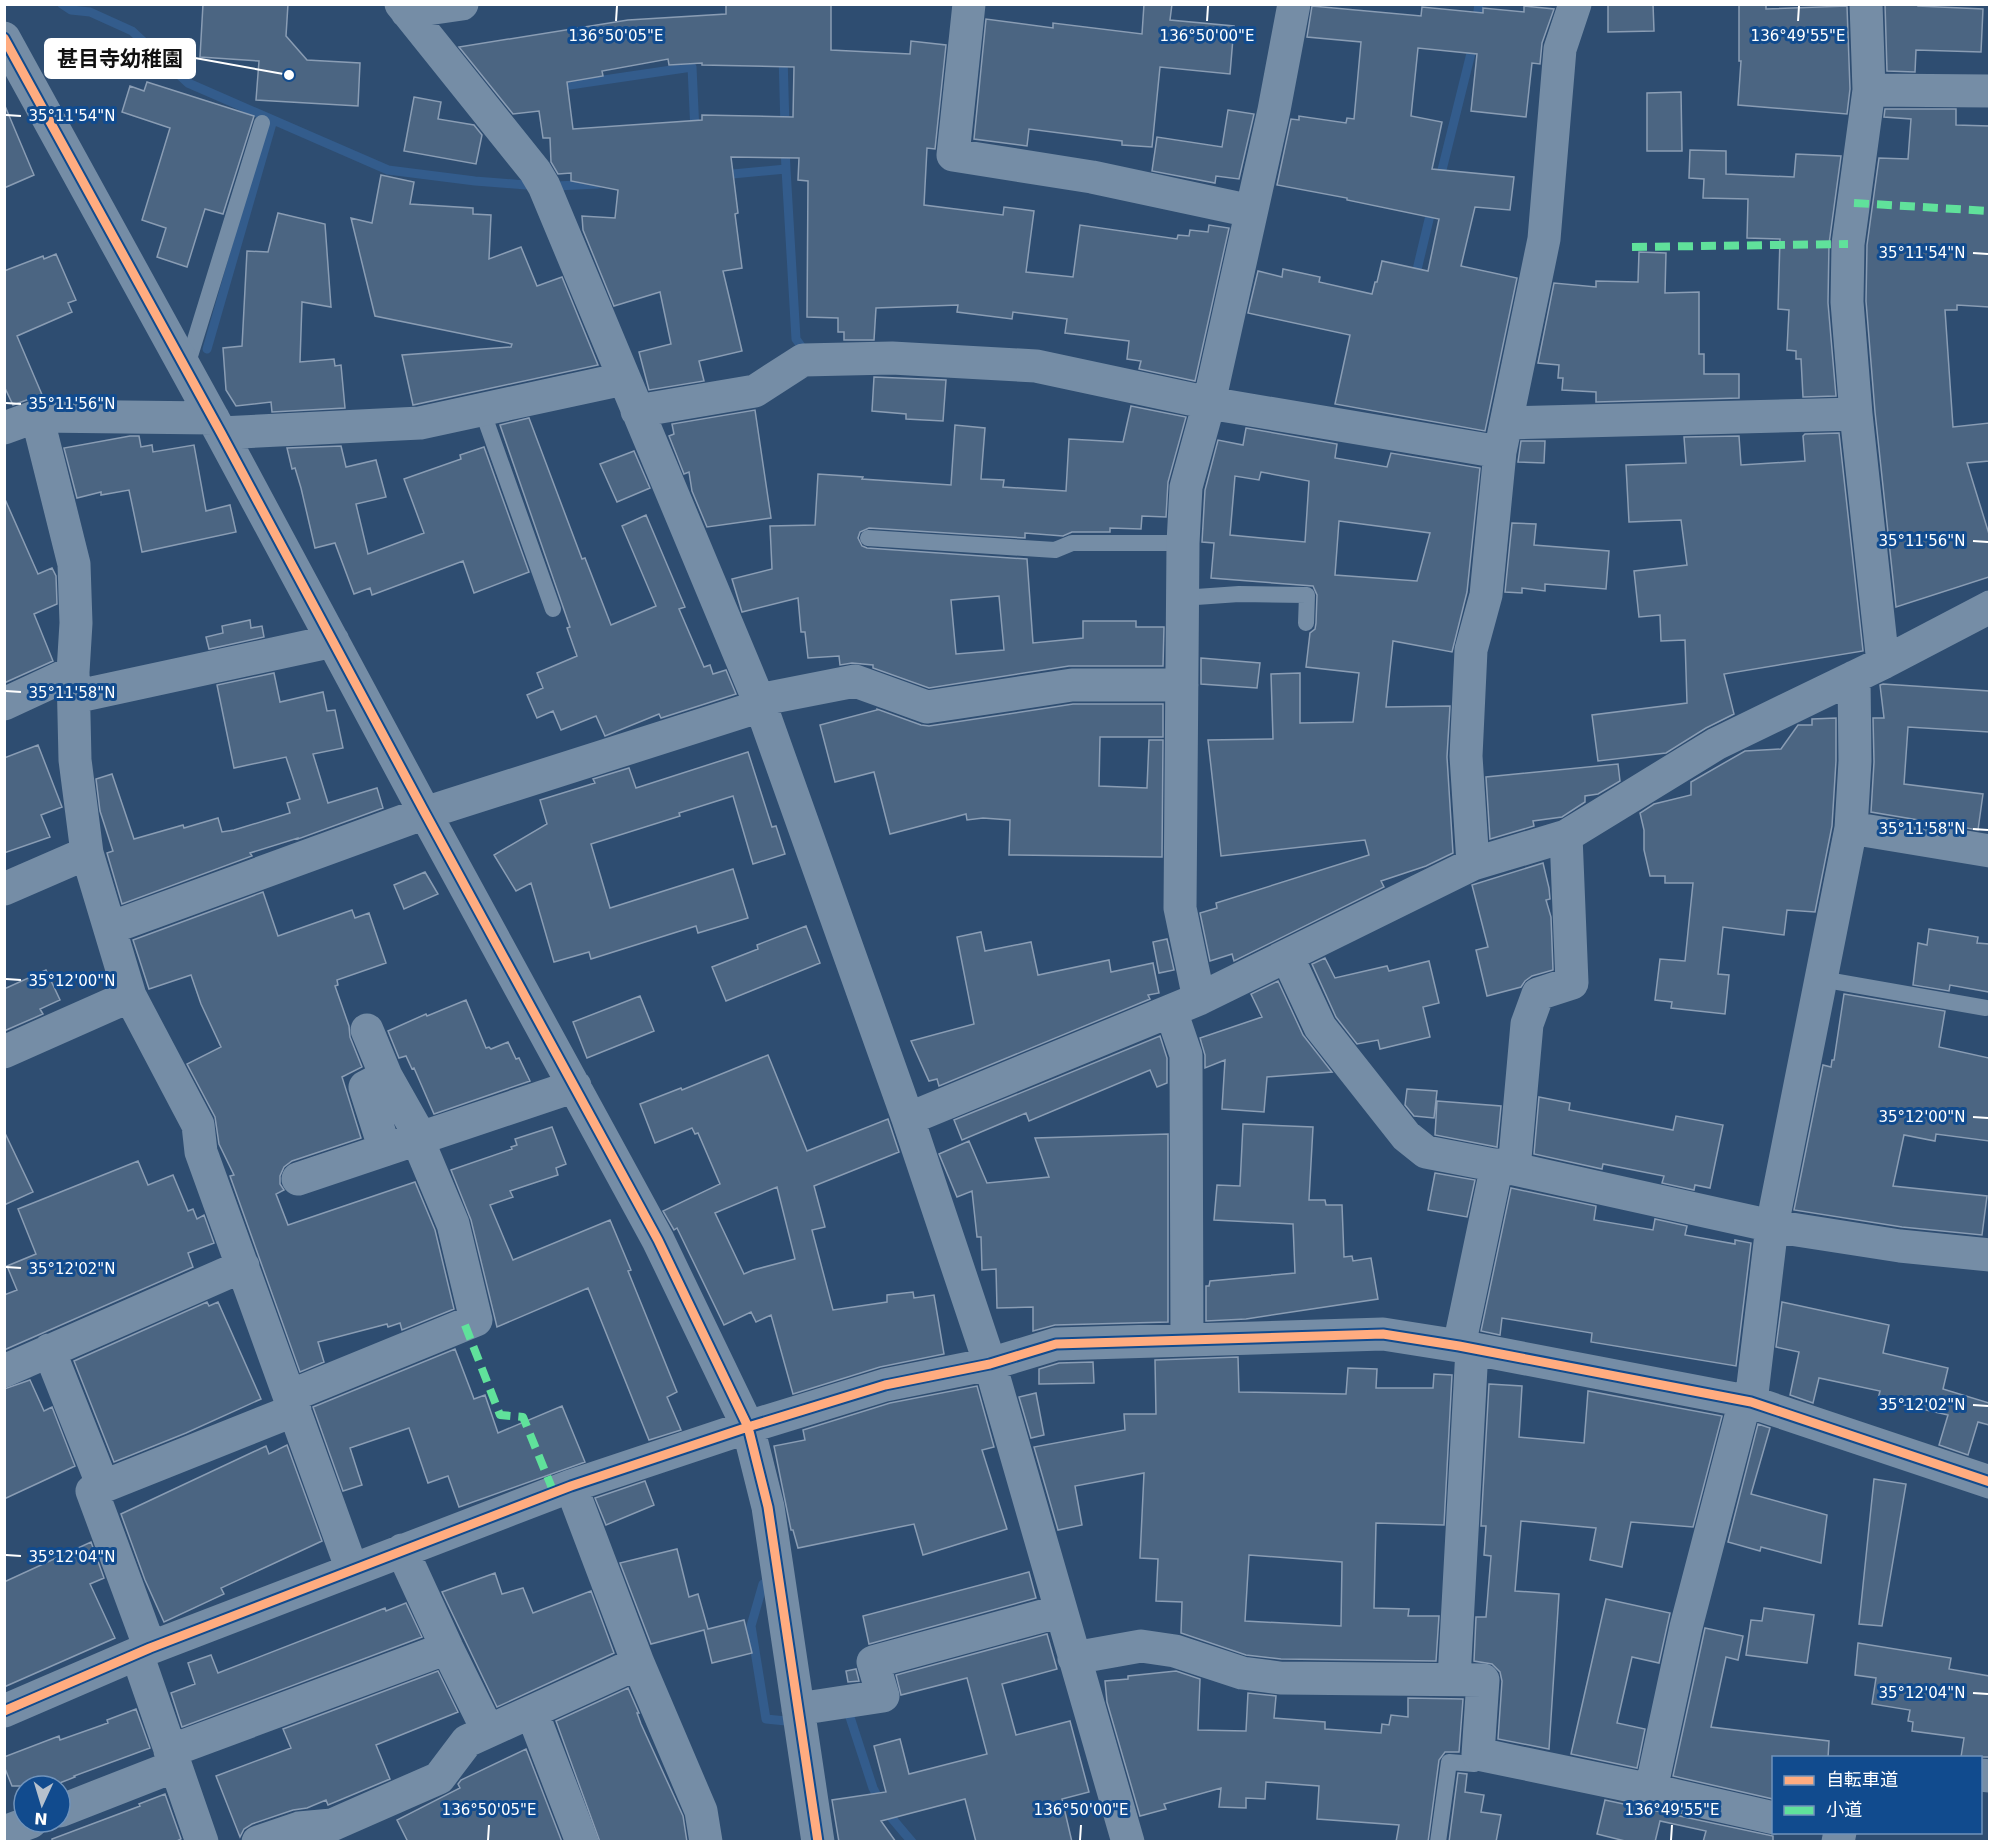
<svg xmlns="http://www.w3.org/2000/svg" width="1994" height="1846" font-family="'DejaVu Sans','Noto Sans JP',sans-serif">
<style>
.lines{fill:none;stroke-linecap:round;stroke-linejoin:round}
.stream{stroke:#335c8c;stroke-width:9}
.building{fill:#4b6582;stroke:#8a9db4;stroke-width:1.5;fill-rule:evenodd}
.service{stroke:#758da6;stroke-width:16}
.minor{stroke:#758da6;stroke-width:33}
.quiet{stroke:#60e19b;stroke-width:8;stroke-dasharray:15 8;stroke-linecap:butt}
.cycleway-casing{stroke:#114b8e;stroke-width:13}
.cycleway{stroke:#ffac80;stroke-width:9}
.ticks{fill:none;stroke:#fff;stroke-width:2}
.ticks-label{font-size:15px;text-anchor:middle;fill:#fff;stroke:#114b8e;stroke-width:6;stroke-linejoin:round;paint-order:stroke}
.leader{fill:none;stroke:#fff;stroke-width:2}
.callout-dot{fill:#fff;stroke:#114b8e;stroke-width:2}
.callout{fill:#fff;stroke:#fff;stroke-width:2}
.callout-label{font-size:21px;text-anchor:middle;font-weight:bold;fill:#111}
</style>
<rect width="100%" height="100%" fill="#2e4d71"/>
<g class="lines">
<path class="stream" d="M62,4L71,10L90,12L132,31L188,83L388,170L475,181L526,185
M1476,25L1479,4
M783,55L785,128
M556,87L692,67L695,132
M786,169L796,339L801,346
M722,175L786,169L785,148
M1439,182L1474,41
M556,186L598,184
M1415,278L1432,207
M207,349L273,120
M763,1584L751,1626L766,1719L786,1721
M844,1712L848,1711L873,1788L884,1809L912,1842"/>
</g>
<path class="building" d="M203,4H288L286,36L307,60L360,63L358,106L256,100L259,61L200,57Z
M726,4H831V50L910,54L911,41L946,45L935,149L927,148L924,205L1003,215L1004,207L1034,211L1026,272L1073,277L1080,225L1177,239L1178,235L1189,236L1190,230L1208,232L1209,225L1229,228L1195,381L1139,369L1141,361L1127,359L1129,341L1065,333L1067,319L1013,312L1012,319L957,312L958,305L876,308L874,340H844V332H838V318L807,317L808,181L798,180L799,158L731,157L738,213L735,214L742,268L723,271L742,351L699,361L704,381L649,390L639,352L671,344L660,292L614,306L583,230L582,216L615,218L618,190L571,181V173L558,174L551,162L550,138H543L539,111L513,114L459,47L628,20L726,14ZM668,59L669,65L702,63V65L794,67L793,117L702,115V120L573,129L567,82L603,76L602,71Z
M1144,4H1172L1170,20L1234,26L1230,74L1160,67L1152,147L1122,145V141L1029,129L1027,146L974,139L986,19L1053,28V23L1142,34Z
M1608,4H1653L1654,31L1608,32Z
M1739,4H1766V9L1847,6L1850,89L1847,114L1738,105L1741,61H1739Z
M1885,4H1918V6L1983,9L1981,52L1916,50L1915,72L1887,71Z
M1312,6L1421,16L1422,7L1483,13V8L1524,12V6L1554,9L1542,43L1540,64L1532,63L1526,117L1471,111L1477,54L1418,48L1411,116L1442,122L1432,169L1514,177L1510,210L1475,207L1461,266L1517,278L1485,431L1335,404L1350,335L1248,313L1258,271L1282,277L1283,269L1320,277L1319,282L1372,294L1375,282H1377L1382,261L1428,271L1439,219L1347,200V198L1277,185L1291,119L1299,120V116L1346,123L1347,118L1354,119L1361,42L1307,37Z
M147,82L254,116L223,214L205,209L187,267L157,257L166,228L142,220L170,128L122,112L130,86L144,91Z
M1681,92L1682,151H1647V93Z
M414,97L441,102L438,119L474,125L482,135L476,164L404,151Z
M5,106L34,175L4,188V107Z
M1885,109H1956V125L1989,126V307L1957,305V310H1945L1953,427L1989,423V461L1967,463L1989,534V577L1896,607L1875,412L1866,301L1867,245L1879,158L1908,159L1911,119L1884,117Z
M1228,110L1254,114L1239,179L1216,176L1215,183L1152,171L1157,137L1222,147Z
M1690,150L1726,151V174L1794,177L1796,154L1841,156L1829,244L1828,303L1836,396L1803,397L1801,359H1796V351L1787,350L1789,310L1778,309L1780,239L1747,238L1748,199L1703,198L1704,179L1689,178Z
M381,175L414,182L410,204L473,208V214L491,215L489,259L521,247L537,286L562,277L598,365L413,405L402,355L511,347L512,344L375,316L351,218L372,223Z
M278,213L325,224L331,307L302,302L300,362L334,359L335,366L341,365L345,408L272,412L271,402L236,406L226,390L223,348L242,346L247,251L268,252Z
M1639,252L1666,253L1665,293L1699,292V354H1704V374H1739V398L1596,402V392L1562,390L1563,378H1558L1559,365L1538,363L1554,283L1596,287V281L1638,282Z
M56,254L76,300L68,303L72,312L17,336L43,397L32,398L13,405L4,386V271L43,256L44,259Z
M874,377L946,380L943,421L906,419V414L872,411Z
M1131,406L1186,417L1168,482L1166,517L1142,516L1141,529L1110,528V532H1072L1063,536L1025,533V538L869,528L860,532L858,538L862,546L867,548L1027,559L1033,643L1083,638V621H1136V627H1164L1163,666H1069L929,688L873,668V665L852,663L840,665L839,656L808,658L805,632H801L798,598L742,612L732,579L772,569L770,526L815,525L818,474L863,477L862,479L951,485L955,425L985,428L981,479L1004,480L1003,487L1066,491L1069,439L1123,442ZM999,596L1004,650L956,654L951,600Z
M755,410L771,518L707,527L692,491L689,472L684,474L669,436L674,434L672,424Z
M529,418L582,559L585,558L611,625L656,606L622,526L646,515L685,607L679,609L704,667L710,665L713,674L726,670L736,694L661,718L659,714L605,736L596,716L561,730L553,711L537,718L527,695L543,688L537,673L577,656L567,628L570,627L500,425Z
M1246,428L1337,444L1335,458L1387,467L1391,453L1480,468L1467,592L1452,652L1393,641L1386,707L1450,706L1447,757L1453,853L1426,866L1381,881L1384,887L1234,961L1232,954L1210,961L1200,913L1217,908L1216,903L1369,855L1365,840L1221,856L1208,740L1273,739L1271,674L1300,673V723L1353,722L1359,673L1306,667L1310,633L1315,629L1316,623L1317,595L1313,586L1211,578L1214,543L1202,542L1205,490L1218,440L1243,445ZM1261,472L1309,481L1305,542L1230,535L1235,476L1259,480ZM1339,521L1430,533L1417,581L1335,575Z
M1839,433L1863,651L1724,674L1734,714L1706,728L1666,753L1598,761L1592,715L1687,703L1685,640L1661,641L1660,615L1639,617L1634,571L1687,565L1681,520L1629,522L1626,465L1686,463L1684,437L1739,436L1741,465L1805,461L1803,436L1805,434Z
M130,436H139L141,447L152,445L153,452L194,445L206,511L230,505L236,532L142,552L129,490L101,495V492L77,498L64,448Z
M1521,441H1545L1544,463L1518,462Z
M341,446L346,467L376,460L386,497L356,504L368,554L424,533L404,479L461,459L460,455L484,447L529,572L474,593L463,561L372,595L370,588L354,594L335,543L315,548L301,488L295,468L292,469L287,448Z
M634,451L650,488L617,502L600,464Z
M4,497L38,574L52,568L56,576L57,604L34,614L53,661L4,683Z
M1512,523L1536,524L1534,545L1609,551L1606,589L1545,584V591L1522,588V593L1505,592Z
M250,620L251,628L262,626L264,637L209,649L206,637L223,633L222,626Z
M1201,658L1260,663L1257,688L1201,684Z
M274,673L280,702L323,692L327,711L335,710L343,748L313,754L328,803L377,788L383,808L298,839V838L250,853L252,856L122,904L107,853L113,851L100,811L96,779L112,774L134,839L183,825L184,828L218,818L222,832L234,830L290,813L287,803L300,799L286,757L234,768L217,685Z
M1883,684L1989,691V732L1908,727L1904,784L1983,794L1978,830L1871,812L1874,762L1873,718H1884L1880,685Z
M1073,704H1163V737H1100L1099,786L1147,788L1149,740H1163L1162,857L1009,855L1010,820L983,818L967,820L966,814L890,834L874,772L835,782L820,725L877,710V709L921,725L929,726Z
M1836,718V761L1832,826L1815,912L1787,910L1784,935L1723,927L1718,974L1729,975L1725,1014L1671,1008L1672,1002L1655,1000L1660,959L1685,961L1693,883H1665V876H1650L1644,850V830L1640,813L1654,804L1691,795V782L1745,751L1781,749L1798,725H1812V719Z
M38,745L62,807L41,815L50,837L4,853V758Z
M748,752L772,827L776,826L785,854L753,864L733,796L679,813L680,816L591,844L610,908L733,869L748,918L698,933L696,926L591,959L589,952L554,962L531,883L516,891L494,855L547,824L540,800L595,783L593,779L629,768L636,788Z
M1618,764L1620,781L1598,794L1585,796V802L1562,817L1533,821L1534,826L1490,839L1486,777Z
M1543,863L1549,888L1550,899L1546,900L1551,917L1553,970L1532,976L1525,981L1521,987L1487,996L1476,950L1488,947L1472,885Z
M425,872L438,894L404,909L394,885Z
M263,892L278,936L352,910L355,918L369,913L386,963L337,980L338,985L335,986L349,1026L350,1037L362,1067L342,1077L361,1138L292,1161L284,1167L280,1176V1184L284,1190L276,1194L288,1225L415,1182L435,1230L454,1309L402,1330L400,1323L388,1327L387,1324L318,1342L324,1362L300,1372L230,1176L234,1175L219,1144L215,1117L187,1064L221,1047L201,1004L191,975L149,989L133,940Z
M806,926L820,963L726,1001L712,967L758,949L757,945Z
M1929,929L1978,937L1977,943L1989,944V992L1950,985L1949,991L1913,985L1918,943L1927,945Z
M981,932L985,951L1031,942L1038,975L1109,960L1111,972L1153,963L1159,993L1148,995L1150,999L939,1086L937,1079L929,1081L911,1041L974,1024L957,937Z
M1167,939L1174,970L1159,973L1153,942Z
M1325,958L1335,978L1387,966L1389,971L1429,961L1439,1003L1423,1007L1430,1037L1380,1049L1378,1040L1357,1044L1336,1017L1312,964Z
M46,970L60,1000L40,1009L43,1014L4,1031V989Z
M1278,981L1303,1035L1332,1072L1267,1077L1264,1112L1222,1109L1225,1060L1205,1068V1055L1200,1038L1262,1017L1251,994Z
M1844,994L1945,1011L1939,1047L1989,1058V1141L1936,1134L1935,1141L1904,1135L1893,1186L1987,1196L1982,1235L1902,1227L1794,1210L1823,1065L1831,1067L1832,1060H1834Z
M640,996L654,1031L587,1058L573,1022Z
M466,1000L486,1048L489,1047L491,1049L508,1042L516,1059L519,1058L530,1081L434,1114L414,1068L412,1069L406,1056L399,1058L388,1031L426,1014L427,1016Z
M1160,1036L1167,1058V1083L1157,1087L1150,1070L1029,1121L1026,1113L962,1140L954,1120Z
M768,1055L807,1151L888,1119L899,1152L814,1186L825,1227L812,1230L833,1310L887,1302V1295L913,1292L914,1298L934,1295L944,1354L880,1367L793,1394L771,1315L756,1322L751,1312L724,1325L677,1228L674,1230L663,1211L720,1184L698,1133L695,1134L692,1128L655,1143L640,1104L681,1088L682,1090ZM777,1187L795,1259L753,1270L744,1274L715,1213Z
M1407,1089L1437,1091L1434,1118L1414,1116L1405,1105Z
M1539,1097L1570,1103L1569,1110L1673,1130L1676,1116L1723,1125L1710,1188L1695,1185L1694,1190L1662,1183L1664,1176L1603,1164L1602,1169L1534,1154Z
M1437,1101L1501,1106L1497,1147L1435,1135Z
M1243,1124L1313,1127L1309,1200H1325L1326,1205H1342L1344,1257L1352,1256L1353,1261L1371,1258L1378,1299L1246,1319L1206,1321V1286H1209L1210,1281L1295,1273L1293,1224L1214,1220L1217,1185L1240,1186Z
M552,1127L566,1164L556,1168L558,1175L510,1191L513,1197L490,1205L513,1260L610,1220L631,1270L628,1271L677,1392L667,1397L681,1430L649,1440L588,1288L497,1327L471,1220L451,1170L512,1149L511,1147L517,1145L515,1139Z
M4,1131L33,1192L4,1205Z
M1168,1134V1322L1055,1325L1033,1331V1307L997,1308L996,1269L982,1270L981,1237H977L972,1191L957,1197L939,1154L969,1141L987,1183L1049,1177L1035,1138Z
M138,1161L148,1185L173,1175L188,1211L193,1209L197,1219L204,1215L214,1243L188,1253L193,1267L4,1350V1295L17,1290L7,1266L36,1254L18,1209Z
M1435,1173L1475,1180L1467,1217L1428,1210Z
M1511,1188L1596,1206L1594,1220L1653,1230L1655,1219L1687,1226L1685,1235L1735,1244V1240L1751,1243L1736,1366L1591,1342L1592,1333L1502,1318L1500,1335L1481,1331Z
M207,1302L209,1306L218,1302L261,1399L186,1433L114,1462L74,1361Z
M1782,1302L1889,1325L1883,1353L1948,1368L1943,1389L1989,1403V1425L1978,1422L1968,1455L1939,1445L1948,1415L1878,1399L1880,1391L1819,1378L1813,1403L1790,1395L1799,1352L1776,1347Z
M455,1349L474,1399L485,1395L498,1433L562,1406L585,1462L459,1507L448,1476L428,1483L409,1428L350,1448L362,1485L343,1491L313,1407Z
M1238,1357L1239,1392L1346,1394L1348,1368L1377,1369L1376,1388H1433L1434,1374L1452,1375L1444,1525L1376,1523L1374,1608L1409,1609L1408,1616H1439L1436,1661L1281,1659L1246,1655L1181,1633L1182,1602L1156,1601L1158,1559L1140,1558L1144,1473L1075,1486L1082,1525L1058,1530L1034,1447L1125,1430L1124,1414H1156L1155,1360ZM1249,1555L1342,1562L1341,1626L1245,1621Z
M1093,1362L1094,1383L1039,1384V1369L1059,1363Z
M30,1380L44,1411L52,1407L75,1466L4,1499V1389Z
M1489,1384L1522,1386L1519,1437L1584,1443L1588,1391L1722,1416L1693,1527L1631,1522L1622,1567L1590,1560L1596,1528L1521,1521L1515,1591L1559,1594L1549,1749L1498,1739L1502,1681L1500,1672L1492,1664L1474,1661L1476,1617H1486L1491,1556L1484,1555L1486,1526H1481Z
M977,1386L994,1447L982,1450L1007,1529L923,1555L914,1524L798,1548L793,1530H791L774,1446L805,1440L803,1430L890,1403Z
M1036,1393L1044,1435L1031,1438L1019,1397Z
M1758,1424L1770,1428L1751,1494L1827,1515L1821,1563L1761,1547L1760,1551L1728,1542Z
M287,1445L322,1541L221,1588L224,1594L164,1622L145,1580L121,1514L266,1446L269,1454Z
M1874,1479L1906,1484L1882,1626L1859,1624Z
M645,1481L654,1505L606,1525L595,1498Z
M91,1542L104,1578L90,1584L115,1638L4,1687V1582Z
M677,1549L689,1597L698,1594L708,1629L744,1620L752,1653L712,1663L704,1630L651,1644L620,1563Z
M1029,1572L1036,1598L869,1644L863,1616Z
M495,1573L502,1594L523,1588L533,1613L591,1591L614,1653L497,1707L442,1592Z
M1606,1599L1670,1613L1659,1663L1632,1657L1617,1723L1645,1729L1637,1768L1571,1754Z
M406,1603L422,1637L182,1727L171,1693L195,1684L188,1663L211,1655L218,1673L385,1608L386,1611Z
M1764,1608L1814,1615L1807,1663L1746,1655L1751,1620L1762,1621Z
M1705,1628L1743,1636L1738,1660L1726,1657L1711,1727L1829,1741L1828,1758H1773V1799L1673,1776Z
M1047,1634L1057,1669L1002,1684L1016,1735L1070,1721L1089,1792L1062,1799L1072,1842H976L965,1799L881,1821L896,1842H839L832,1800L886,1792L874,1746L900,1739L909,1774L987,1754L967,1678L901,1695L896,1675Z
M1858,1643L1951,1658L1949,1669L1989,1676V1757H1961L1964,1738L1912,1731L1913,1722L1908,1721L1910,1710L1872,1704L1876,1678L1855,1675Z
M856,1669L859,1681L848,1682L846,1671Z
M438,1671L458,1712L376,1745L390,1779L328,1805L326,1800L307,1808L293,1810L252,1824L244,1829L240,1837L216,1776L291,1748L283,1729Z
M1176,1671L1200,1679L1198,1730L1246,1731L1248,1693L1276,1696L1274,1718L1325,1722V1729L1381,1733L1382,1724L1389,1725L1391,1715L1408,1717V1698L1463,1699L1459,1752H1445L1439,1760L1428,1842H1396L1399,1825L1317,1819L1319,1786L1266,1782L1265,1799L1246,1798V1808L1219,1807L1221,1788L1164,1804L1166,1809L1140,1816L1107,1702L1105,1681L1128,1679V1676Z
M628,1688L639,1713H637L641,1724L683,1816L687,1842H600L556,1721Z
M136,1709L150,1748L74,1776L75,1777L52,1786H12L4,1766V1757L59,1736L60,1740L108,1723L107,1720Z
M526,1749L562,1842H408L397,1820L460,1788L458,1784L461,1780Z
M1458,1773L1467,1774L1465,1792L1484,1795L1481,1812L1501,1815L1496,1842H1449Z
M165,1794L181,1839L175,1842H52V1839L140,1806L139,1804Z
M1605,1800L1773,1836V1842H1703L1706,1831L1660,1821L1655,1842H1629L1597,1834Z"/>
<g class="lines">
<path class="service" d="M186,369L262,123
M482,410L553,609
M868,538L1055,550L1072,543H1183
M1182,598L1239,594L1307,595L1306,623
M1821,979L1986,1008
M1438,1842L1449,1762L1474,1764L1478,1754"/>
<path class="minor" d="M401,4L535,171L544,186L761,706L908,1119L990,1364L1128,1842
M969,4L953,155L1092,177L1251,211
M1866,4L1869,90L1848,244L1847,302L1856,414L1883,663
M407,12L462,4
M4,38L221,433L425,813L658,1240L748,1427L768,1507L818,1842
M1869,90L1990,91
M637,411L755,391L803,360L892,358L1036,366L1209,403L1500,452
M37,416L74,564L76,623L73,672L75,760L87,853L130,996L198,1125L201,1152L352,1570
M1507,423L1856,414
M4,428L37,416L213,418
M221,433L420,423L623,379
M74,697L333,641
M758,700L855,681L927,707L1072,685H1182
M4,704L73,672
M1851,828L1990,851
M1473,864L1466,756L1471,650L1486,595L1500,452L1544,239L1560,49L1575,4
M4,889L87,853
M110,928L425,813L761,706
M1287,956L1320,1027L1406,1136L1426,1152L1514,1169L1772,1226L1900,1246L1990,1255
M1199,999L1180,908L1183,543L1186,487L1209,403L1274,110L1294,4
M1171,1011L1186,1055L1187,1340
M4,1052L130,996
M908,1119L1199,999L1473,864L1566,836L1716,744L1883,663L1990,607
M385,1150L365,1087L386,1076
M1514,1169L1527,1024L1538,994L1572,983L1566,836
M298,1179L575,1086
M1459,1346L1497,1165
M49,1350L103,1486
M4,1371L243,1266
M290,1396L476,1320L453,1224L422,1150L421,1138L386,1076L367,1030
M1751,1402L1772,1226L1851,828L1855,761L1854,677
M571,1486L638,1663L701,1811L706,1842
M402,1550L447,1648L488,1731
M150,1648L92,1491L295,1410
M137,1654L202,1842
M1074,1658L1141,1646L1175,1651L1242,1673L1280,1678L1483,1680L1478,1754L1651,1790L1774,1818
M1454,1679L1472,1349
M798,1709L883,1696L873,1662L1061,1611
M4,1711L150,1648L571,1486L748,1427L885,1385L990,1364L1056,1344L1383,1334L1459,1346L1751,1402L1990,1482
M532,1712L582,1842
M170,1751L447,1648
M1980,1775L1990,1776
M1651,1790L1686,1627L1745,1401
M60,1811L175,1766
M4,1832L31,1822
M258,1842L299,1828L332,1825L439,1778L467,1741L638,1663
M1838,1842L1840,1832"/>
<path class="quiet" d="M1854,203L1990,211
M1632,247L1848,244
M465,1325L500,1415L523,1417L554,1493"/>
<g class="cycleway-casing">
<path id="cycleway" d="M4,38L221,433L425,813L658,1240L748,1427L768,1507L818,1842
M4,1711L150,1648L571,1486L748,1427L885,1385L990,1364L1056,1344L1383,1334L1459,1346L1751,1402L1990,1482"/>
</g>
<use href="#cycleway" class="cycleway"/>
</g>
<path class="ticks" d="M616,21L617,6M1207,21L1208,6M1798,21L1799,6M6,115L21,116M1973,253L1988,254M6,403L21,404M1973,541L1988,542M6,691L21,692M1973,829L1988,830M6,979L21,980M1973,1117L1988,1118M6,1267L21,1268M1973,1405L1988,1406M6,1555L21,1556M1973,1693L1988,1694M488,1840L489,1825M1080,1840L1081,1825M1671,1840L1672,1825"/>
<g class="ticks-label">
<text x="616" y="41">136°50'05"E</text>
<text x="1207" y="41">136°50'00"E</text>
<text x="1798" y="41">136°49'55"E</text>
<text x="72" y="121">35°11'54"N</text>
<text x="1922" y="258">35°11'54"N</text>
<text x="72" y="409">35°11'56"N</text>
<text x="1922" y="546">35°11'56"N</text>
<text x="72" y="698">35°11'58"N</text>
<text x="1922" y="834">35°11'58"N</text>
<text x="72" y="986">35°12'00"N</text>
<text x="1922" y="1122">35°12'00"N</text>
<text x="72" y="1274">35°12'02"N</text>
<text x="1922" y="1410">35°12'02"N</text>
<text x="72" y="1562">35°12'04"N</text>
<text x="1922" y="1698">35°12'04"N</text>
<text x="489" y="1815">136°50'05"E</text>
<text x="1081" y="1815">136°50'00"E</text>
<text x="1672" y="1815">136°49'55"E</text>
</g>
<path class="leader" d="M289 75L195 58"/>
<circle class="callout-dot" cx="289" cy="75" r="6"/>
<rect class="callout" x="45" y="39" width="150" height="39" rx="6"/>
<g class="callout-label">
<text x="120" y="66">甚目寺幼稚園</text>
</g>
<rect width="1994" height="1846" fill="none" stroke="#ffffff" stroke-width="12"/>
<rect x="1772" y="1756" width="210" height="78" fill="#114b8e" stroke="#7093bb" stroke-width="1.5"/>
<rect x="1784" y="1776" width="30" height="9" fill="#ffac80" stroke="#7093bb" stroke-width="1.5"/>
<text x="1826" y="1786" font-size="18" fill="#ffffff">自転車道</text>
<rect x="1784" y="1806" width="30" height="9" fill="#60e19b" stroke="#7093bb" stroke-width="1.5"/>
<text x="1826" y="1816" font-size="18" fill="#ffffff">小道</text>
<g transform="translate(42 1804) rotate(184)"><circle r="28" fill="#114b8e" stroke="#7093bb" stroke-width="1.5"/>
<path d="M0-4.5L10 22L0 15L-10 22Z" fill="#b6c1cd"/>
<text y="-9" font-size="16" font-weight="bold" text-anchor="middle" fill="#ffffff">N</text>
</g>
</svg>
